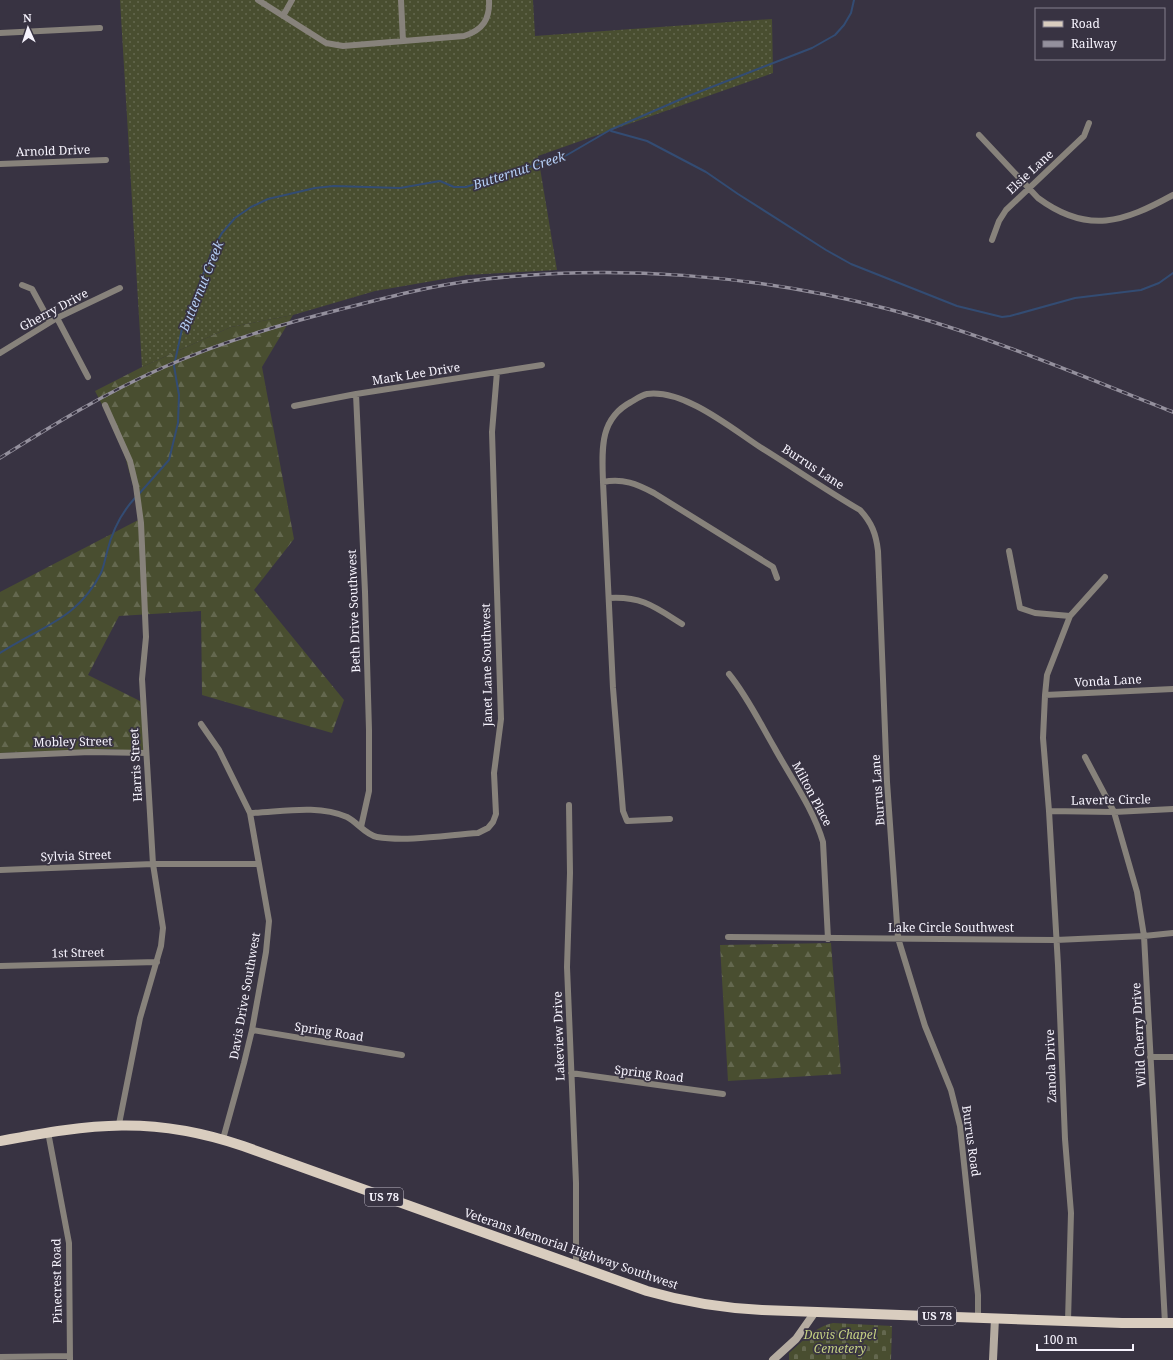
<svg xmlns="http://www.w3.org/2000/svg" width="1173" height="1360" font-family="'Noto Serif',serif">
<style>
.grass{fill:url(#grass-dots)}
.forest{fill:url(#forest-firs)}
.cemetery{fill:url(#cemetery-stones)}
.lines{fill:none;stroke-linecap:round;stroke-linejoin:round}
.stream{stroke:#334c73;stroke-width:2}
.street{stroke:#87827b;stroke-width:6}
.secondary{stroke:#b5aca1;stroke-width:8}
.primary{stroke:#d9cdbf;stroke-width:10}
.rail-casing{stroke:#94909d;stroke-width:3.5}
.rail{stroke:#383342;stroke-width:2;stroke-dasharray:6;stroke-linecap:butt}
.labels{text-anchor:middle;stroke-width:3.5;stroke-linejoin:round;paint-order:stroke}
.shield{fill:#383342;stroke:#bdb9c5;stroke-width:1}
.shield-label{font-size:11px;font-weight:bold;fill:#f6f3fd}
.street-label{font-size:12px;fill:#f6f3fd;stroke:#383342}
.park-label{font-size:12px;font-style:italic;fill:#c4d082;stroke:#383342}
.water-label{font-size:13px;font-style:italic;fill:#b4cdf4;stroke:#383342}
</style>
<defs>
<pattern id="grass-dots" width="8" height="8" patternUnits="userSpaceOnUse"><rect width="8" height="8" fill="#494e30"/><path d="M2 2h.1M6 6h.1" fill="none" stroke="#64684f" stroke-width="1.8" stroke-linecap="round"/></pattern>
<pattern id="forest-firs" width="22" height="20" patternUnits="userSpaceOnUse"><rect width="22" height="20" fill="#494e30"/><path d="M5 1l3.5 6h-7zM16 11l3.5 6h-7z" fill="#64684f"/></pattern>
<pattern id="cemetery-stones" width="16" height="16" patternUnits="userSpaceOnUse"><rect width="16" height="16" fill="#494e30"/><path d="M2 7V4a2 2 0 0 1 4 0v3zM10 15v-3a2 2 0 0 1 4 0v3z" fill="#64684f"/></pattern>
</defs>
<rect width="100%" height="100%" fill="#383342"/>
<path class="grass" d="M120,0H533L535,36L772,19L773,73L538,156L557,270L467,275L375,291L293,315L231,327L142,367Z"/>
<path class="forest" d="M293,315L262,367L294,539L254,590L344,700L332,733L202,695L201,611L119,616L88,675L146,704L148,752L110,749L0,753V592L142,518L121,442L95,391L142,367L231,327Z
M831,943L841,1074L728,1081L720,945Z"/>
<path class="cemetery" d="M833,1323L892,1326L891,1360H789V1353C802,1342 816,1326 833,1323Z"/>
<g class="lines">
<path class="stream" d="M611,131L647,141L706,172L738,194L826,250L851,264L957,306L1002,317L1010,316L1075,298L1141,290L1159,283L1173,273
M138,495L169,460L178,423L179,395L174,366L182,329L213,249L222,233L235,218L251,207L268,199L315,188L334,186L400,188L440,181L454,187H466L567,155L610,130L686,97L812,48L835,35L844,25L851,13L854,0
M0,653C40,627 78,619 101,573C104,566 105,559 107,552C112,532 121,513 135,498"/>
<path class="street" d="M258,0L326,43L343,46L464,36C483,30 490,19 489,0
M401,0L403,41
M283,16L292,0
M0,33L100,28
M979,135L1038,198C1088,235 1124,222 1173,195
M0,164L106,160
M992,240L999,221L1006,210L1084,136L1089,123
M22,285L32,289L50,322
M57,318L88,377
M0,353L57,318L120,288
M356,394L365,592L369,730V791L361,827
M105,405L130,461L136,486L141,523L146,637L142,679L153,864L163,928L161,946L140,1018L119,1124
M294,406L356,394L542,365
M603,482L613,688L623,811L627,821L670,819
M1009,551L1020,608L1035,613L1070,616
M777,578L773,567L654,493C637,484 623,478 603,482C602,450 599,419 631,402C636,399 642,395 647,394C684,389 731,428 760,447C794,468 826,490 860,510C872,523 876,534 878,551L887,782L898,938L925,1026L951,1090L960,1126L978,1295V1318
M609,598C642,596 655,607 682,624
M729,674C747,696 760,723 774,747C791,778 813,808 823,842L828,939
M1045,695L1173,689
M201,724L219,750L250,813L269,921L266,952L252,1030L244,1063L223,1139
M0,756L90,752L146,753
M1085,757L1114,812L1137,892L1144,936L1165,1323
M569,805L570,873L567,967L576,1183V1266
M1049,811L1114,812L1173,809
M250,813C281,812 317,804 347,817C357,822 366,835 377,837C407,842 448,835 478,833L488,828L493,822L496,814L494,773L501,719L492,432L497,372
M0,870L153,864H259
M728,937L1056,940L1144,936L1173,933
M0,966L157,962
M252,1030L402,1055
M1150,1057H1173
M571,1073L723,1094
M48,1132L69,1243L70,1360
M1068,1321L1071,1213L1065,1139L1058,965L1049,811L1043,738L1045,695L1047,675L1070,616L1105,577
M0,1357L70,1356"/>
<path class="secondary" d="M773,1360L796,1339L815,1312
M993,1360L995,1318"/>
<path class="primary" d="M0,1141C92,1124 152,1115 243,1146L647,1291C685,1302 722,1308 762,1310L1122,1323H1173"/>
<g class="rail-casing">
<path id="rail" d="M0,458C53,425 105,393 162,368C218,343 278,325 338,310C384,298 429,286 477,280C613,264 755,274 888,309C986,335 1079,375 1173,412"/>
</g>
<use href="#rail" class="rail"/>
</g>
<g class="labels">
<g class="shield">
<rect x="365" y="1188" width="38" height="18" rx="3"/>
<rect x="918" y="1307" width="38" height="18" rx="3"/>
</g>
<g class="shield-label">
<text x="384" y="1201">US 78</text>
<text x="937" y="1320">US 78</text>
</g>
<g class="street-label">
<text transform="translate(53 151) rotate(-2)" y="4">Arnold Drive</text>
<text transform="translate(1030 172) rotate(-43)" y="4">Elsie Lane</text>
<text transform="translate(54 310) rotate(-28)" y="4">Gherry Drive</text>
<text transform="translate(416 374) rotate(-9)" y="4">Mark Lee Drive</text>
<text transform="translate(813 467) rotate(33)" y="4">Burrus Lane</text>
<text transform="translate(354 611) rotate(-92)" y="4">Beth Drive Southwest</text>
<text transform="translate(487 665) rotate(-91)" y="4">Janet Lane Southwest</text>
<text transform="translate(1108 681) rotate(-3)" y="4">Vonda Lane</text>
<text transform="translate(73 742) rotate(-1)" y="4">Mobley Street</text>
<text transform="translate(136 765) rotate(-93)" y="4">Harris Street</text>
<text transform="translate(878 790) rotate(-94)" y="4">Burrus Lane</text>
<text transform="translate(812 794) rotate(62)" y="4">Milton Place</text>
<text transform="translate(1111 800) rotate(-1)" y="4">Laverte Circle</text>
<text transform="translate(76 856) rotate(-2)" y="4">Sylvia Street</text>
<text x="951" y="932">Lake Circle Southwest</text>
<text transform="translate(78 953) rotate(-1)" y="4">1st Street</text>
<text transform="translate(245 996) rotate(-80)" y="4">Davis Drive Southwest</text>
<text transform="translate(329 1032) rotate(9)" y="4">Spring Road</text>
<text transform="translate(1139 1035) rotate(-93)" y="4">Wild Cherry Drive</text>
<text transform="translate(559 1036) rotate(-92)" y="4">Lakeview Drive</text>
<text transform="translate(1051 1066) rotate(-92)" y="4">Zanola Drive</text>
<text transform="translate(649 1074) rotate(7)" y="4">Spring Road</text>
<text transform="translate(971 1141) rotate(82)" y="4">Burrus Road</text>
<text transform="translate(571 1249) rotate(19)" y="4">Veterans Memorial Highway Southwest</text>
<text transform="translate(57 1281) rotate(-91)" y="4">Pinecrest Road</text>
</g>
<g class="park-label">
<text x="840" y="1339">Davis Chapel<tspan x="840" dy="14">Cemetery</tspan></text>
</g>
<g class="water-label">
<text transform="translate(519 170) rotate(-18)" y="5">Butternut Creek</text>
<text transform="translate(201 286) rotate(-68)" y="5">Butternut Creek</text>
</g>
</g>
<rect x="1035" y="8" width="130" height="52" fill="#383342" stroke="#84808d"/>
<rect x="1043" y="21" width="20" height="6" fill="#d9cdbf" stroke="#84808d"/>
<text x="1071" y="28" font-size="12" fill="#f6f3fd">Road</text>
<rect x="1043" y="41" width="20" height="6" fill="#94909d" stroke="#84808d"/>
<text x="1071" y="48" font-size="12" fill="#f6f3fd">Railway</text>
<g transform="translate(28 28) rotate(357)" stroke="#383342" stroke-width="3" paint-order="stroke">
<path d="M0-3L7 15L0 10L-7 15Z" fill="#f6f3fd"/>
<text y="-6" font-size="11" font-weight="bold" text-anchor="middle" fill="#f6f3fd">N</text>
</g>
<path d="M1037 1344v6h96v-6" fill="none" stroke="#f6f3fd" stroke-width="2"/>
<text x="1043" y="1344" font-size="12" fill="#f6f3fd" stroke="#383342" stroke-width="3" paint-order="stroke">100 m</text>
</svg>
